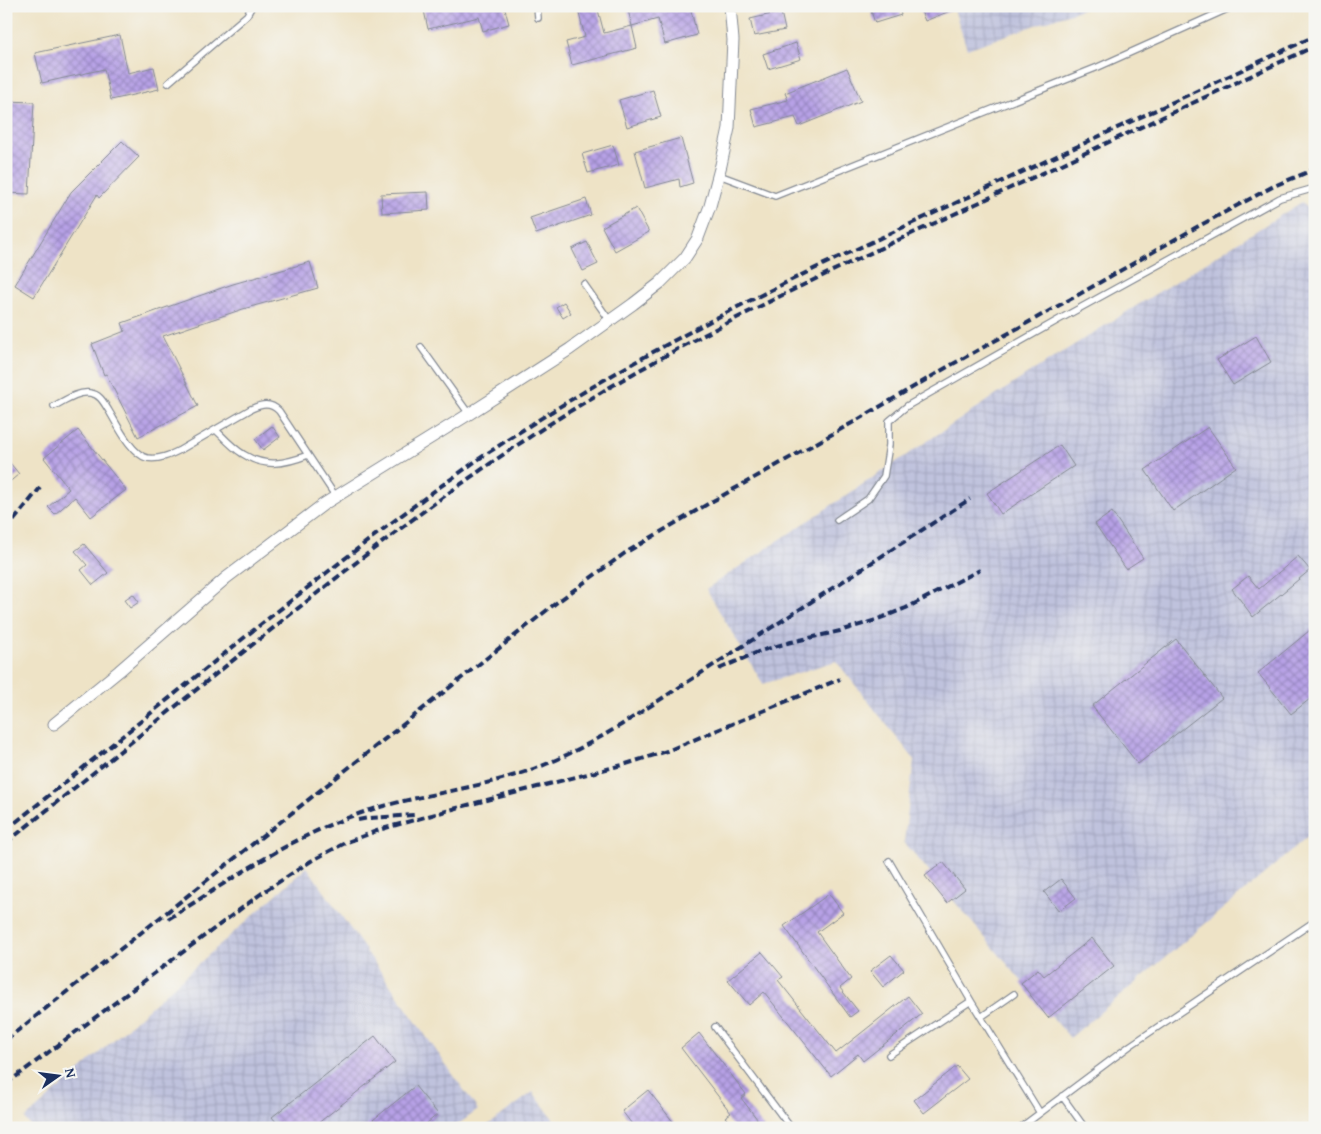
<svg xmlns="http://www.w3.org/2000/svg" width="1321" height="1134" font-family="'Gentium Book Plus',serif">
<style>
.industrial{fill:url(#industrial-grid)}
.building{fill:url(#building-cross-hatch)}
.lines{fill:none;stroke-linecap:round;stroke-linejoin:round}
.lane-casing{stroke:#848992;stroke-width:8}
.street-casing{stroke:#848992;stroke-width:13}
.lane{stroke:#fff;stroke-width:5.5}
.street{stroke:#fff;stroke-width:11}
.rail{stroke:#1b2f5e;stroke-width:4;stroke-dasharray:8 4;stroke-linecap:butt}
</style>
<defs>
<pattern id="industrial-grid" width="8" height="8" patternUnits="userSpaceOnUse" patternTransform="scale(1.25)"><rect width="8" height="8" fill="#bfc2dd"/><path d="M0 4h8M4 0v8" fill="none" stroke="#a4a7c0"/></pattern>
<pattern id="building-cross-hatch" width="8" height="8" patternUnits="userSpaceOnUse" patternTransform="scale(1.25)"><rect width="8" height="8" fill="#b7a1e6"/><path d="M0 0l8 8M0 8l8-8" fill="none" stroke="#9484be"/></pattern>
</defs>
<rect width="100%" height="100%" fill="#f6f6f2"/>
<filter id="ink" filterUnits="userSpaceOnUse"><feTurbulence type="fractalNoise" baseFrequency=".02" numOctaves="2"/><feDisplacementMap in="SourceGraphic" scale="10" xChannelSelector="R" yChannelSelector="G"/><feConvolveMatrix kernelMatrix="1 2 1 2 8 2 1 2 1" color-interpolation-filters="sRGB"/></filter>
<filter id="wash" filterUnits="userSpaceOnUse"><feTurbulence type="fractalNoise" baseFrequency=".0096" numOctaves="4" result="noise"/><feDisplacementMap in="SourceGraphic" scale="20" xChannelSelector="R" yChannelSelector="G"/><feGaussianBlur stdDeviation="1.12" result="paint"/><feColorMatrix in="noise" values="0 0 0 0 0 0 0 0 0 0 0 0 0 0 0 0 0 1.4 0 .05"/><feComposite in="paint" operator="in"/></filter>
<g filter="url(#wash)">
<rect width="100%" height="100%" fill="#eee3c6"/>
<path class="industrial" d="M953,6H1091L967,49Z
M1302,202L1315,218V831L1070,1038L904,842L914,759L836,661L763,684L706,589L1034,370Z
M307,867L478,1110L453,1128H32L25,1119Z
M533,1092L560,1128H484Z"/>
<g id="blocks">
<path class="building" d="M423,6H504L509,24L483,31L479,17L428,29Z
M577,6H597L604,33L632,26L637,48L572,65L566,42L585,37Z
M627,6H690L697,35L665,44L658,19L632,26Z
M888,6H899L901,15L875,23L871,11Z
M919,6H960V7L925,21Z
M781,12L785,30L754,36L750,19Z
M120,35L128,73L154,67L159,89L111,100L104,69L42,83L35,53Z
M796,43L801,59L768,69L763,54Z
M847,68L861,101L799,126L795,117L756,127L751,109L788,100L785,93Z
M653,90L661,117L627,127L619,100Z
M6,101L34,102L29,194L6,193Z
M681,138L693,183L680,187L679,179L645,188L635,151Z
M122,141L139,157L99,198L97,195L34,297L15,285L71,192Z
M613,145L619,165L588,173L582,154Z
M428,192L429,210L382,213L381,194Z
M586,199L591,215L536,234L530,218Z
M636,208L649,232L615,251L602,227Z
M587,242L598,264L583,271L572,249Z
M310,262L318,288L243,309L163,336L198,406L138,437L106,374L104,375L92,344L125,331L122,323L233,284Z
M564,302L571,313L563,318L556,307Z
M1256,336L1271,362L1233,385L1217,360Z
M272,426L280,437L263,450L255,439Z
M1208,427L1236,467L1173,511L1145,470Z
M78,430L126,490L91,517L75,497L55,514L48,507L69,489L44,458Z
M1060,445L1074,466L1001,514L987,493Z
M6,458L19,474L6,485Z
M1112,512L1143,558L1126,569L1095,524Z
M84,544L108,573L93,585L81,570L87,565L75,551Z
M1298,556L1310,570L1253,617L1232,589L1248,576L1259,589Z
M133,594L139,602L130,608L124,600Z
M1315,626V695L1291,714L1258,673Z
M1176,639L1222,698L1138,764L1092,706Z
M943,862L965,889L947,903L925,876Z
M1061,879L1076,898L1059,911L1044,892Z
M829,894L843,913L817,932L851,979L840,988L858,1011L850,1017L784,926Z
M1092,938L1114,966L1048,1018L1021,983L1038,969L1044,976Z
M762,952L783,977L778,980L836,1053L908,996L922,1014L863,1061L858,1054L831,1076L764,992L749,1005L728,980Z
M891,955L904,970L883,987L870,971Z
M699,1033L746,1094L741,1098L764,1128H734L725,1117L731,1113L681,1048Z
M375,1036L395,1062L312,1128H281L272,1117Z
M957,1066L968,1079L924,1113L914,1100Z
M415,1086L438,1114L421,1128H363Z
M648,1090L678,1128H635L622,1111Z"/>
</g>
</g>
<g filter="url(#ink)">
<use href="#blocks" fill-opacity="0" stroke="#848992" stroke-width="1"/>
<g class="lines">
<g class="lane-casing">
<path id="lane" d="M537,6L538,18
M168,83L247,15L252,6
M719,175L775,196L1098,67L1234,6
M584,284L610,321
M421,347L469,414
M54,406C64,401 78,391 90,393C100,394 104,403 109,411C117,424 131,454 147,458C159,460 170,455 180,450L251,409C262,404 270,402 279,411L336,497
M216,430C224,438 233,448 243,454C265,468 285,464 308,455
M837,520L868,499L884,476L889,445V421L907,406L1060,319L1280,198L1315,188
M889,861L971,1001
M981,1017L1014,994
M715,1027L791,1128
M889,1055L971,1001L1040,1113
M1062,1096L1085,1128
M1020,1128L1131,1045L1315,921"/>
</g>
<g class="street-casing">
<path id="street" d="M54,724L119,671L226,578L324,504L469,414L570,349L633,304L660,283L685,258L698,238L710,206L721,165L729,128L733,40L730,6"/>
</g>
<use href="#lane" class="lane"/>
<use href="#street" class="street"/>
<path class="rail" d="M6,530L40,488
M719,669L760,651L791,642L840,631L873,621L906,608L980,570
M358,820L369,818L415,815
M6,830C89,763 172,696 255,629C316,581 378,532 441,486C459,474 476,460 494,449C598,379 708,320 820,266L1315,36
M6,843C87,778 167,713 247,649C352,565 457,481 572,410C701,330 840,267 978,203C1090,151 1203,98 1315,46
M168,919C231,880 293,835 364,812C412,796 463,791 512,776C551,765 586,746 621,725L970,499
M6,1040L556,603L625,553L711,502L852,423L951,365L1069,300L1195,228L1274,186L1315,169
M6,1084L262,893L311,861L345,843L382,829L464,806L626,764L667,751L840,679"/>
</g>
</g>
<rect width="1321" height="1134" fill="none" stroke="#f6f6f2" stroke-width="25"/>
<g transform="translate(58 1076) rotate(76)" stroke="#f6f6f2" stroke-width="4" paint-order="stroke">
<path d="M0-4L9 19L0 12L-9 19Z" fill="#1b2f5e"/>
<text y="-8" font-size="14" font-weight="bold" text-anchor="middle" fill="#1b2f5e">N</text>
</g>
</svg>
